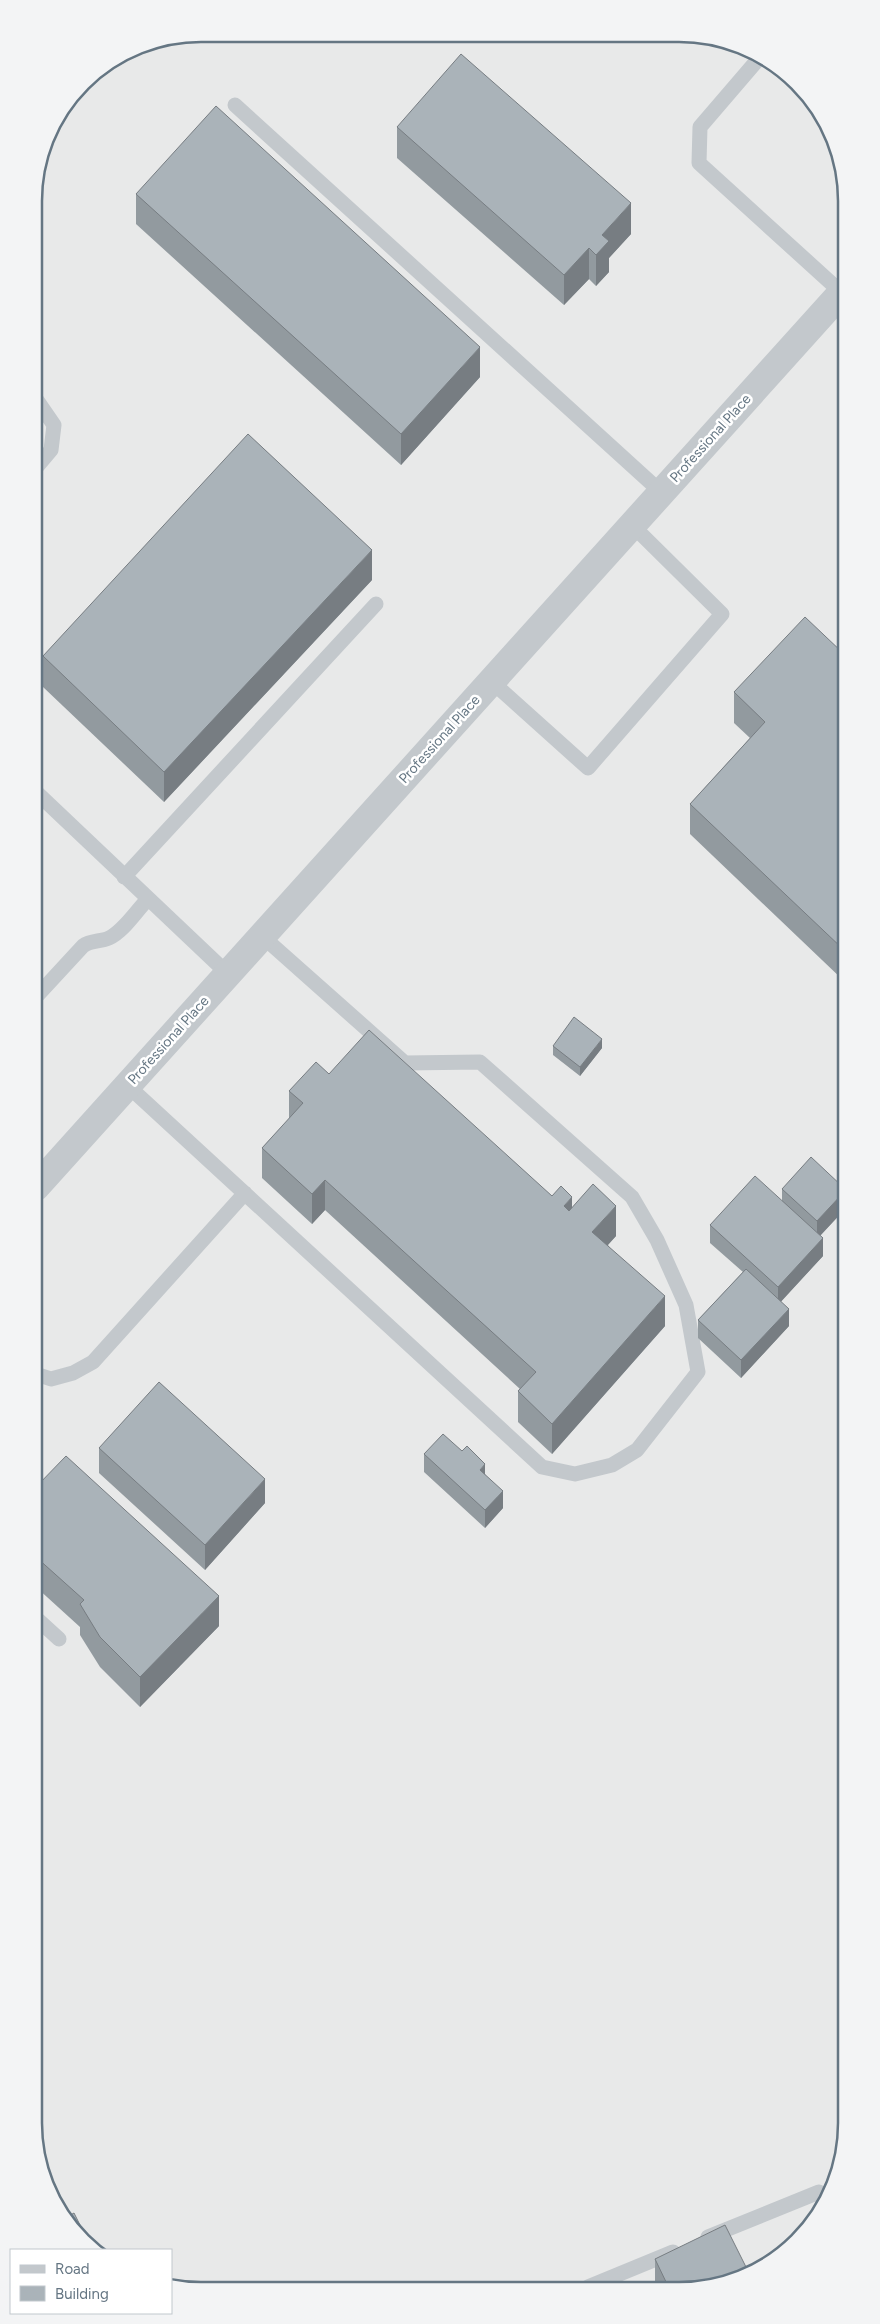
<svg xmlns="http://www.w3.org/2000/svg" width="880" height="2324" font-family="Figtree,sans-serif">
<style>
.built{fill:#e8e9e9}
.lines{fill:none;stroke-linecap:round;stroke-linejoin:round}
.lane{stroke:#c3c8cc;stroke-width:15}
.street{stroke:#c3c8cc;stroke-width:28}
.wall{fill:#929a9f}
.shaded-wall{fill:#777d82}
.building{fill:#aab3b9;stroke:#777d82}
.labels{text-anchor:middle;stroke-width:5;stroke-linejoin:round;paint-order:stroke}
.street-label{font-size:14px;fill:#657683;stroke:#fff}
.rim{fill:none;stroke:#657683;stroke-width:2.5}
</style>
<rect width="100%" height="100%" fill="#fafaf8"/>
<path class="built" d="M202,34L712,37L762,56L797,83L824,118L843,168L846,2133L834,2186L805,2233L763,2268L712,2287H171V2250H96L83,2241L56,2206L37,2156L34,190L51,128L91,76L138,46Z"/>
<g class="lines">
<path class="lane" d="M761,56L700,127L699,163L842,293
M235,105L661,492
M34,396L54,425L51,450L35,469
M491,681L588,768L722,614L632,525
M35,791L227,973
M124,877L376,604
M35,998L83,946C91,940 100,942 109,938C124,931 136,911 148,899
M127,1085L542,1467L575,1474L612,1465L637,1450L698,1372L686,1305L657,1240L632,1197L480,1062L405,1063L262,936
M36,1374L51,1379L73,1373L93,1362L245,1193
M36,1618L59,1639
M708,2237L819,2192L824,2202
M588,2287L673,2252"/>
<path class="street" d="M36,1187L843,291"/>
</g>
<path class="wall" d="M397,127L631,234L609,258V272L596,286L589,279L564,305L397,158Z
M136,194L480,377L401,465L136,224Z
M372,580L164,802L43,687V656Z
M844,654V981L690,834V804L750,738L734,723V692Z
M553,1046L602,1048L580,1076L553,1055Z
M329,1074L552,1196L572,1207L616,1236L608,1245L665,1326L552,1454L518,1422V1391L520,1389L325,1210L312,1224L262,1178V1148L289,1119V1091Z
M844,1188L845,1209L820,1236L823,1256L781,1301L789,1326L741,1378L698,1338V1320L743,1272L710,1243V1225L782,1201V1189Z
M99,1448L265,1503L205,1570L99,1473Z
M424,1454L485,1474L503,1508L485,1528L424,1472Z
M36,1487L219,1626L140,1707L100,1667L80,1635V1627L36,1587Z
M655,2259L712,2287H655Z"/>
<path class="shaded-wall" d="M631,203V234L609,258V272L596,286V255L602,235Z
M589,248V279L564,305V275Z
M480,347V377L401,465V434Z
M372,550V580L164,802V772Z
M602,1039V1048L580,1076V1067Z
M325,1180V1210L312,1224V1194Z
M844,1192L845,1209L817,1239V1221Z
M572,1197V1227L564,1206Z
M616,1206V1236L592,1262V1232Z
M823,1238V1256L778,1305V1287Z
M665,1296V1326L552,1454V1424Z
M789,1309V1326L741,1378V1360Z
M485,1464V1482L480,1470Z
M265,1479V1503L205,1570V1545Z
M503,1491V1508L485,1528V1510Z
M219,1596V1626L140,1707V1677Z
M42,2094V2111L37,2114V2096Z"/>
<path class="building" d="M461,54L631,203L602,235L609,241L596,255L589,248L564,275L397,127Z
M216,106L480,347L401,434L136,194Z
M248,434L372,550L164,772L43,656Z
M805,617L844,654V950L690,804L765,722L734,692Z
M574,1017L602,1039L580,1067L553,1046Z
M369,1030L552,1196L561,1186L572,1197L564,1206L569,1211L593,1184L616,1206L592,1232L665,1296L552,1424L518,1391L536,1372L325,1180L312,1194L262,1148L303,1103L289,1091L316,1062L329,1074Z
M811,1157L844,1188V1192L817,1221L782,1189Z
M755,1176L823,1238L778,1287L710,1225Z
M746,1269L789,1309L741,1360L698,1320Z
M159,1382L265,1479L205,1545L99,1448Z
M443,1434L462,1451L467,1446L485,1464L480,1470L503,1491L485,1510L424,1454Z
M66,1456L219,1596L140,1677L100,1637L80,1604L84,1600L36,1557V1487Z
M37,2083L42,2094L37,2096Z
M74,2213L91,2247L83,2241L65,2218Z
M725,2225L749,2273L712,2287H667L668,2286L655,2259Z"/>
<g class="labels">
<g class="street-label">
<text transform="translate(710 438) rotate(-48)" y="5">Professional Place</text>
<text transform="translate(439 739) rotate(-48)" y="5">Professional Place</text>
<text transform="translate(168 1040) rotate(-48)" y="5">Professional Place</text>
</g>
</g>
<path d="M0 0H880V2324H0ZM201 42H679A159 159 0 0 1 838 201V2123A159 159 0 0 1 679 2282H201A159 159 0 0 1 42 2123V201A159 159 0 0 1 201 42Z" fill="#f3f4f5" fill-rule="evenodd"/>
<path class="rim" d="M201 42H679A159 159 0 0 1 838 201V2123A159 159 0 0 1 679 2282H201A159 159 0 0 1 42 2123V201A159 159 0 0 1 201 42Z"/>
<rect x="10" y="2249" width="162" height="65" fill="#ffffff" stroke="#c1c8cd"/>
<rect x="20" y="2265" width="25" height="8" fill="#c3c8cc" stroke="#c1c8cd"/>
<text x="55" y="2274" font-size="15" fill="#657683">Road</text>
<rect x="20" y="2286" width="25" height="15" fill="#aab3b9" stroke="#c1c8cd"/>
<text x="55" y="2299" font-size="15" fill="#657683">Building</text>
</svg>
